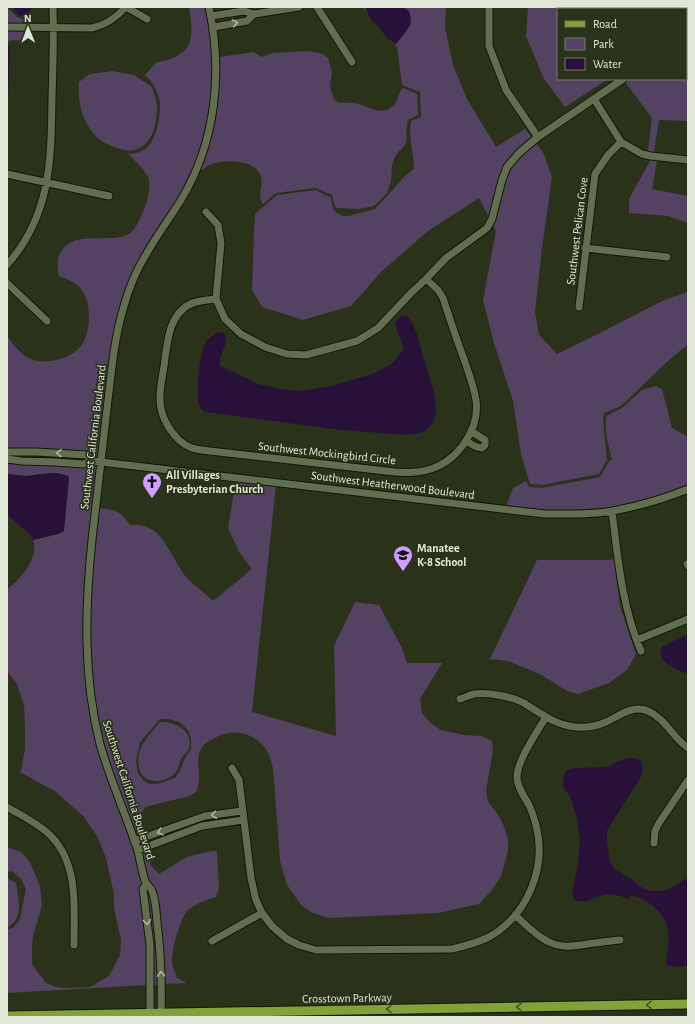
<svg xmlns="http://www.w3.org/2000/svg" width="695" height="1024" font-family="'Alegreya Sans',sans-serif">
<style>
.green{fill:#534262;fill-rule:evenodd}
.water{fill:#281139}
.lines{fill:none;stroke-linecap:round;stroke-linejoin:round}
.minor-casing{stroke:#121a03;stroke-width:9}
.major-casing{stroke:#121a03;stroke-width:11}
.minor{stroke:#636e51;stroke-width:7}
.major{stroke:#82a139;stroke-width:9}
.oneway{stroke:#aeb7a1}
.oneway2{stroke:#445423}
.labels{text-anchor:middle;stroke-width:3.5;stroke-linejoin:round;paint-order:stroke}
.street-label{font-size:12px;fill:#e0e7d7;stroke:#2a3319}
.poi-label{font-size:12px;font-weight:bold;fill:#e0e7d7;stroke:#2a3319;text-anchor:start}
</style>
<rect width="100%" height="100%" fill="#2a3319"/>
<path class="green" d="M7,7L17,17L23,19L24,41L11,40L10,42L7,40Z
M189,7H207L214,63L210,114L204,140L194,168L180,197L121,307L116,319L98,458L19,453V458L98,464L89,541L90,707L135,851L144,883L147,945V985L7,993V930L14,927L20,919L26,889L21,879L12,871L7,872V847L21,852L30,862L40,886L42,905L33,936L32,947V964L40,975L46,983L56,987L70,988L90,987L109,976L120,955L121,940L114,908V894L106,858L97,836L84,817L56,792L20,772L22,766L25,749V724L24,705L17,684L7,671V589C20,581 40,556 33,540L50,536L51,473L26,476L7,474V336C13,344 19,352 28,358C43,366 71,359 81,346C91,332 92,304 82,290C77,283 67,279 59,276C57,269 57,261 59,255C72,228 105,244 127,235C139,230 152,193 149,180C146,170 135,161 128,154C150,154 156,137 159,118C159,113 161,107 160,102C158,92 153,82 145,75C149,71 152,66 156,63C159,61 166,61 170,59C197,50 192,29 189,7Z
M362,7H446L445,28L453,65L467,99L496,147L525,129L544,154L552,177L542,248L535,312L539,335L557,354L600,333L662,301L688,292V344L668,361L621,406L604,413L603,420L607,460L599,474L542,485L530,484L521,454L513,401L494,343L483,300L496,231L479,198L428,231L381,272L351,306L303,320L262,307L252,290L254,232L255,214L277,195L316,190L331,198L333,209L337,213L343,216H349L375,209L405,176L414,169C414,153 408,138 411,121L421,117L420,92L402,85L397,47L380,24Z
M528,7H688V15L686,16V9H558V79H608L565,107L544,79L526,36Z
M688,43V121L659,120L654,152L657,161L652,189L688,196V223L668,216L629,213V199L650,161L648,150L652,118L623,79H686V44Z
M309,51L323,54L328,58L332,73L330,86L334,100C343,105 344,102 353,103C366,104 380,117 392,107C399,102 397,93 403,88L417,94L418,115L408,120L406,131L407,138L405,145L398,152L394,159L392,166L391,181L387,193L374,206L359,209L338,208L335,207L332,195L316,188L276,193L263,204C256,194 264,187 261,177C256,159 226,159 211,164C207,166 202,170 198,173L218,90L219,57L254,52L261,57L273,53Z
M112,71L134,75L152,87C154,93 157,101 157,108C157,135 144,160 114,147C106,144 99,140 94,134C82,121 77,99 79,82L90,74Z
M656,386L662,389L672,428L688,437V486L666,495L612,508L584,511H553L506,506L513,488L526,481L529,487L542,488L600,477L610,460H612C609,446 603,429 607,416L622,408L642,390Z
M236,480L276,485L252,712L336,736L334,646L355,602L379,605L402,648L407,663H442L420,699L422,713L429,722L441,730L464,735L481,736L492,741L493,750L486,791L488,802L497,813L503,824L508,839V851L501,876L492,890L479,904L438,913L328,918L311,912L301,905L287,885L280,861L274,780C273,768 272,758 265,748C252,731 230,728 213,739C206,742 201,747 199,754C197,760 199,769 199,776C199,781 198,786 197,791L190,796L145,807C138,819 140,822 143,835L136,838L103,742L95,706L91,665L90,593L98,508C117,510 119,510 130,525C165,521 169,559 189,580C196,587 205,593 212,600L213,601L252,569L239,552L228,528ZM160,719H169L179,722L188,730L191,739V749L184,760L181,769L175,778L157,784H150L144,781L138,774L136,761L140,742Z
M614,559L620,606L636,654L627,670L609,683L578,694L567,691L540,674L508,661L488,659L491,657L537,560H610Z
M160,722C175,721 194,731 189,749C187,753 183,755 181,759C178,764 179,771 173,775C162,784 142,784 139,767C135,748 149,736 160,722Z
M147,849L151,866L159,874L187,857L211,851H217L219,887L216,897C208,899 195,904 188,910C180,918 171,952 172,963C173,968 175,973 177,978L187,983L164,984L149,882L141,852Z
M7,878L16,883C18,897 25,920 7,927Z
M147,888C157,898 158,968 159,985H153L146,890Z"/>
<path class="water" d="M12,7H33L26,16L18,15Z
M365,7H403L409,11C410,15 412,21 410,25C409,28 398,42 396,44L387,38L377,25L371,20Z
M647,7H688V15L686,16V9H647Z
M7,43L10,47L7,127Z
M402,316H407C418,328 419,344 424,359C432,387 454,433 406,435L342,430L205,412C203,410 200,408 199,405C196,392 199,353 206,342C209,338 214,334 218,332L225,333C229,347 218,354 220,366L258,384L281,389L301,391L331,386L372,374L392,364L404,349L395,324L397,320Z
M51,473H58L68,476L69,479L64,531L58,534L33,540L29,534L7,514V474L26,476Z
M688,634V674C678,670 654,662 662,647Z
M630,758C644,757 644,767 641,777L611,824L607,831V842L610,862L616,870L635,881L636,884C641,887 647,891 653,891C665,893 679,884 688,877V966L672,967L667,965L666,962C667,952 670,940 668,930C665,911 648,900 631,895L629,899C620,896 613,893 604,895C591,897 589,905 574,900L572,893L578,865L580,839L576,815L570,796L563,787L564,774L567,770L575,768L608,767L618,761Z"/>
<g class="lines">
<g class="minor-casing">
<path id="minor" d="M317,7L352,62
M489,7V46L506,90L538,137
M211,16L244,11L254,14L299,7
M7,27L92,28C106,25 116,18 126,7L147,19
M214,27L247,21L254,14
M686,36L688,34
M594,99L621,142L642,154L651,156L688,160
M7,174L109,196
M206,212L218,225L221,243L216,299L225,319L241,334L265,347L287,354L306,355L357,341L378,328L411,293L426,279L446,258L487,228L492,219L502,180L507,167L519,153L538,137L623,79
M585,248L667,257
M7,265C51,215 51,161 52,98C53,68 54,37 53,7
M7,283L47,321
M216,299C206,300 192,301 184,308C169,321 168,339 165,358C164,371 160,384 160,397C159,416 173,441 192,448C197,450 204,450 210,451L395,472C408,473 419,473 431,469C458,460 480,429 476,400C474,387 469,374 465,362C457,341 450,319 443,298L438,290L426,279
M579,307L595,174L608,155L621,142
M466,441C471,444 476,448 482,448L485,445V440L471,431
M7,452H36L87,455L92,461
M7,459L22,461L55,462L83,464L92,461L101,462L545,514C568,514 591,515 613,511C639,506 664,499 688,489
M612,511C618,559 622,607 641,651
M687,564L688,566
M637,640L688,619
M460,699C464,698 469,695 474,694C489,692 515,697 527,705C543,715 556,725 576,727C585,728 597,726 606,722C619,716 633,704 648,711C665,718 673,738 688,748
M232,768L239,780L251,878L256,900L262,913L272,926L287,939L299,945L316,950L452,949C465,946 477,943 489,937C528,915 547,867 536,825C534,818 532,811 529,805C524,796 517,787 517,777C517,761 537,732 546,717
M7,807C22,816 39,824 51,836C79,865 74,908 74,945
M134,841L205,816L242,811
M654,843L655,831L659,823L688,780
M138,850L202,826L243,820
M146,884L143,889L150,945V1017
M515,915C525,924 535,935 547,941C564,950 577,945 595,943C603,942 611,941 620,940
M212,941L262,913
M161,1017C162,985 161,954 157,922C156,912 156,901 152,891C151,888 148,886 146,883C142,875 140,857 137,848C125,813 110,779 100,744C83,677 85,608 92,540C97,496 102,453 107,409C111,375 114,339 124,306C129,288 137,269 147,253C157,235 170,218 181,200C216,142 223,72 209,7"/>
</g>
<g class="major-casing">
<path id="major" d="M7,1016L688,1004"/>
</g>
<use href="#minor" class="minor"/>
<use href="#major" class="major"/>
</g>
<defs><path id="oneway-chevron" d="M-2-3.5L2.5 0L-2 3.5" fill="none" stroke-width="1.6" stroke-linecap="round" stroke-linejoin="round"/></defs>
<g class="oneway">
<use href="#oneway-chevron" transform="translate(235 23) rotate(-11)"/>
<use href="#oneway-chevron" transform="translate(59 453) rotate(-177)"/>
<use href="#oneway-chevron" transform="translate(214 815) rotate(172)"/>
<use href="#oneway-chevron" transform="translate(160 832) rotate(161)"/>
<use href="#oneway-chevron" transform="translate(147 922) rotate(83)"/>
<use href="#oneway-chevron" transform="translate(161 974) rotate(-92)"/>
</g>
<g class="oneway2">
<use href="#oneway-chevron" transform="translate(649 1005) rotate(179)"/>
<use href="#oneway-chevron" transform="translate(519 1007) rotate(179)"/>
<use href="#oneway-chevron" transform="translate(389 1009) rotate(179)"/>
</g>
<defs>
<g id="church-pin" transform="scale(1)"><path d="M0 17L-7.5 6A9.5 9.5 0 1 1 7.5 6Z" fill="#d19dfe" stroke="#2a3319"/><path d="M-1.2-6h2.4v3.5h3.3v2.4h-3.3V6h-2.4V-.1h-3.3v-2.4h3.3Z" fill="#111"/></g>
<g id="school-pin" transform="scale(1)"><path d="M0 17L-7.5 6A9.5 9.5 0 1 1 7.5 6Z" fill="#d19dfe" stroke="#2a3319"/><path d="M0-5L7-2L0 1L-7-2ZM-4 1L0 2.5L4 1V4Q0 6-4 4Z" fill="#111"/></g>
</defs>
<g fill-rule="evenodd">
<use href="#church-pin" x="152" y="482"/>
<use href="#school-pin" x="403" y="555"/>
</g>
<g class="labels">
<g class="street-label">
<text transform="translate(577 231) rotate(-83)" y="4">Southwest Pelican Cove</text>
<text transform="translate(93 437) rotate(-83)" y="4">Southwest California Boulevard</text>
<text transform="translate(327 453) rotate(6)" y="4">Southwest Mockingbird Circle</text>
<text transform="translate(393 485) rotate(7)" y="4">Southwest Heatherwood Boulevard</text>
<text transform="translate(129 790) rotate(72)" y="4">Southwest California Boulevard</text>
<text transform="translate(347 998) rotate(-1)" y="4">Crosstown Parkway</text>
</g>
<g class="poi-label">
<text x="166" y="479">All Villages<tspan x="166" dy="14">Presbyterian Church</tspan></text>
<text x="417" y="552">Manatee<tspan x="417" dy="14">K-8 School</tspan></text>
</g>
</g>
<rect width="695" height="1024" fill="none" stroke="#e0e7d7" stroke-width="16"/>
<rect x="557" y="8" width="130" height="72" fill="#2a3319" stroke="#737b65"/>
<rect x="565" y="21" width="20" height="6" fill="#82a139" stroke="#737b65"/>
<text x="593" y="28" font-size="12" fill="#e0e7d7">Road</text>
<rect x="565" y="38" width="20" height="12" fill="#534262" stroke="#737b65"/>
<text x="593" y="48" font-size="12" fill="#e0e7d7">Park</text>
<rect x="565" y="58" width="20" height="12" fill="#281139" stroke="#737b65"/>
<text x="593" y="68" font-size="12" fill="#e0e7d7">Water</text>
<g transform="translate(28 28) rotate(359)" stroke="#2a3319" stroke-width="3" paint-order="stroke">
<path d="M0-3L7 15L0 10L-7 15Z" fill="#e0e7d7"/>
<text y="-6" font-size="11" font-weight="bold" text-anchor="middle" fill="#e0e7d7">N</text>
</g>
</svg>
